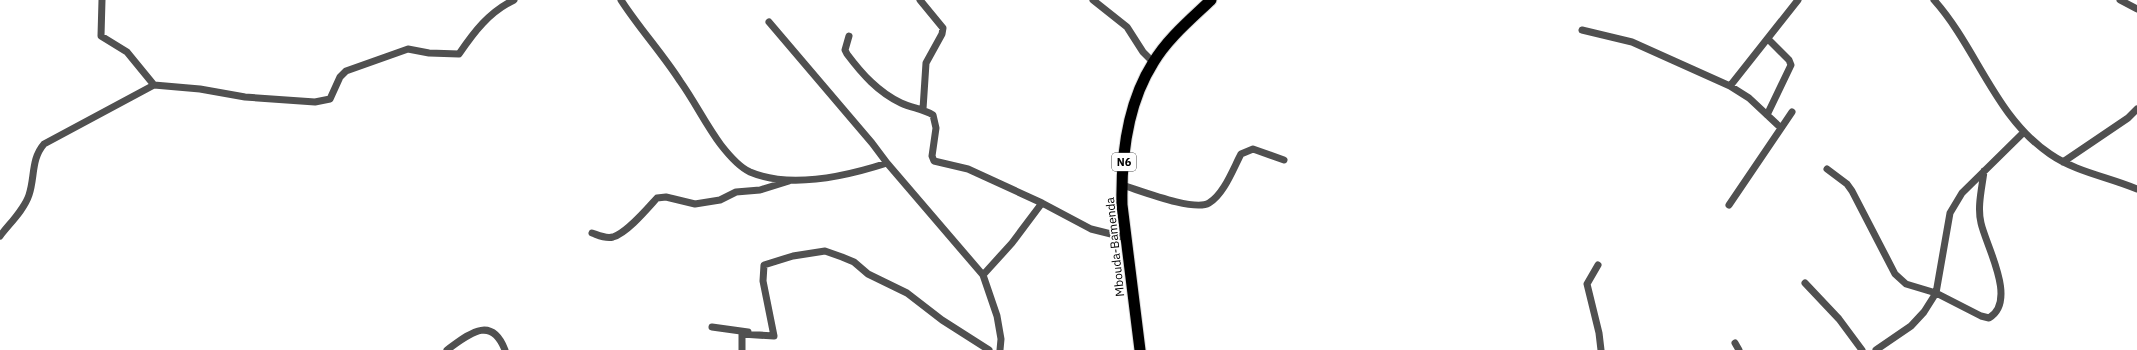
<svg xmlns="http://www.w3.org/2000/svg" width="2137" height="350" font-family="'IBM Plex Sans',sans-serif">
<style>
.lines{fill:none;stroke-linecap:round;stroke-linejoin:round}
.highway-casing{stroke:#dbdbdb;stroke-width:13}
.minor{stroke:#505050;stroke-width:7}
.highway{stroke:#000;stroke-width:11}
.labels{text-anchor:middle;stroke-width:3.5;stroke-linejoin:round;paint-order:stroke}
.shield{fill:#fff;stroke:#4c4c4c;stroke-width:1}
.shield-label{font-size:11px;font-weight:bold;fill:#000}
.street-label{font-size:12px;fill:#000;stroke:#fff}
</style>
<rect width="100%" height="100%" fill="#fff"/>
<g class="lines">
<g class="highway-casing">
<path id="highway" d="M1140,350L1122,205C1121,157 1127,104 1153,63C1167,39 1191,19 1211,0"/>
</g>
<path class="minor" d="M102,0L101,36L127,52L154,85L200,89L245,97L315,102L330,99L340,77L346,71L408,49L429,53L459,54C474,32 489,12 514,0
M621,0C639,28 662,53 680,81C695,102 706,125 721,145C728,154 739,167 750,172C790,189 847,176 887,163L983,275L997,316L1001,339L1000,350
M920,0L943,28L942,34L926,63L923,109
M1093,0L1127,27L1143,52L1153,62
M1934,0C1977,48 1995,117 2050,154C2076,172 2109,177 2137,189
M2120,0L2137,9
M769,22L872,143L887,163
M1582,30L1632,42L1730,86L1749,98L1781,128
M849,36L845,50L847,54C862,74 878,92 901,103C912,108 923,109 933,115L936,128L932,156L934,161L968,169L1042,203L1091,229L1127,238
M1730,86L1798,0
M1767,115L1791,65L1789,60L1768,39
M2063,162L2128,118L2137,109
M1827,169L1847,184L1852,191L1895,274L1906,284L1936,293L1981,316L1989,318C2018,301 1986,246 1981,223C1977,207 1982,188 1984,171
M1122,185C1139,190 1194,212 1209,203C1224,194 1233,169 1241,154L1253,149L1284,160
M1729,205L1792,112
M592,233C598,235 605,239 613,237C627,233 647,209 657,198L666,197L695,204L720,200L736,192L760,190L789,181
M0,236C10,223 24,210 29,195C35,177 31,159 44,144L154,85
M1598,265L1587,284L1599,333L1601,350
M983,275L1012,243L1042,203
M1805,283L1839,319L1862,350
M712,327L748,332
M1735,343L1739,350
M447,350C468,335 491,314 505,350
M742,350V334L774,336L763,281L764,265L793,256L825,251L842,257L854,262L868,274L907,293L942,320L989,350
M1876,350L1911,326L1924,312L1936,293L1950,213L1962,193L2024,132"/>
<use href="#highway" class="highway"/>
</g>
<g class="labels">
<rect class="shield" x="1112" y="153" width="24" height="18" rx="3"/>
<g class="shield-label">
<text x="1124" y="166">N6</text>
</g>
<g class="street-label">
<text transform="translate(1115 247) rotate(-96)" y="4">Mbouda-Bamenda</text>
</g>
</g>
</svg>
